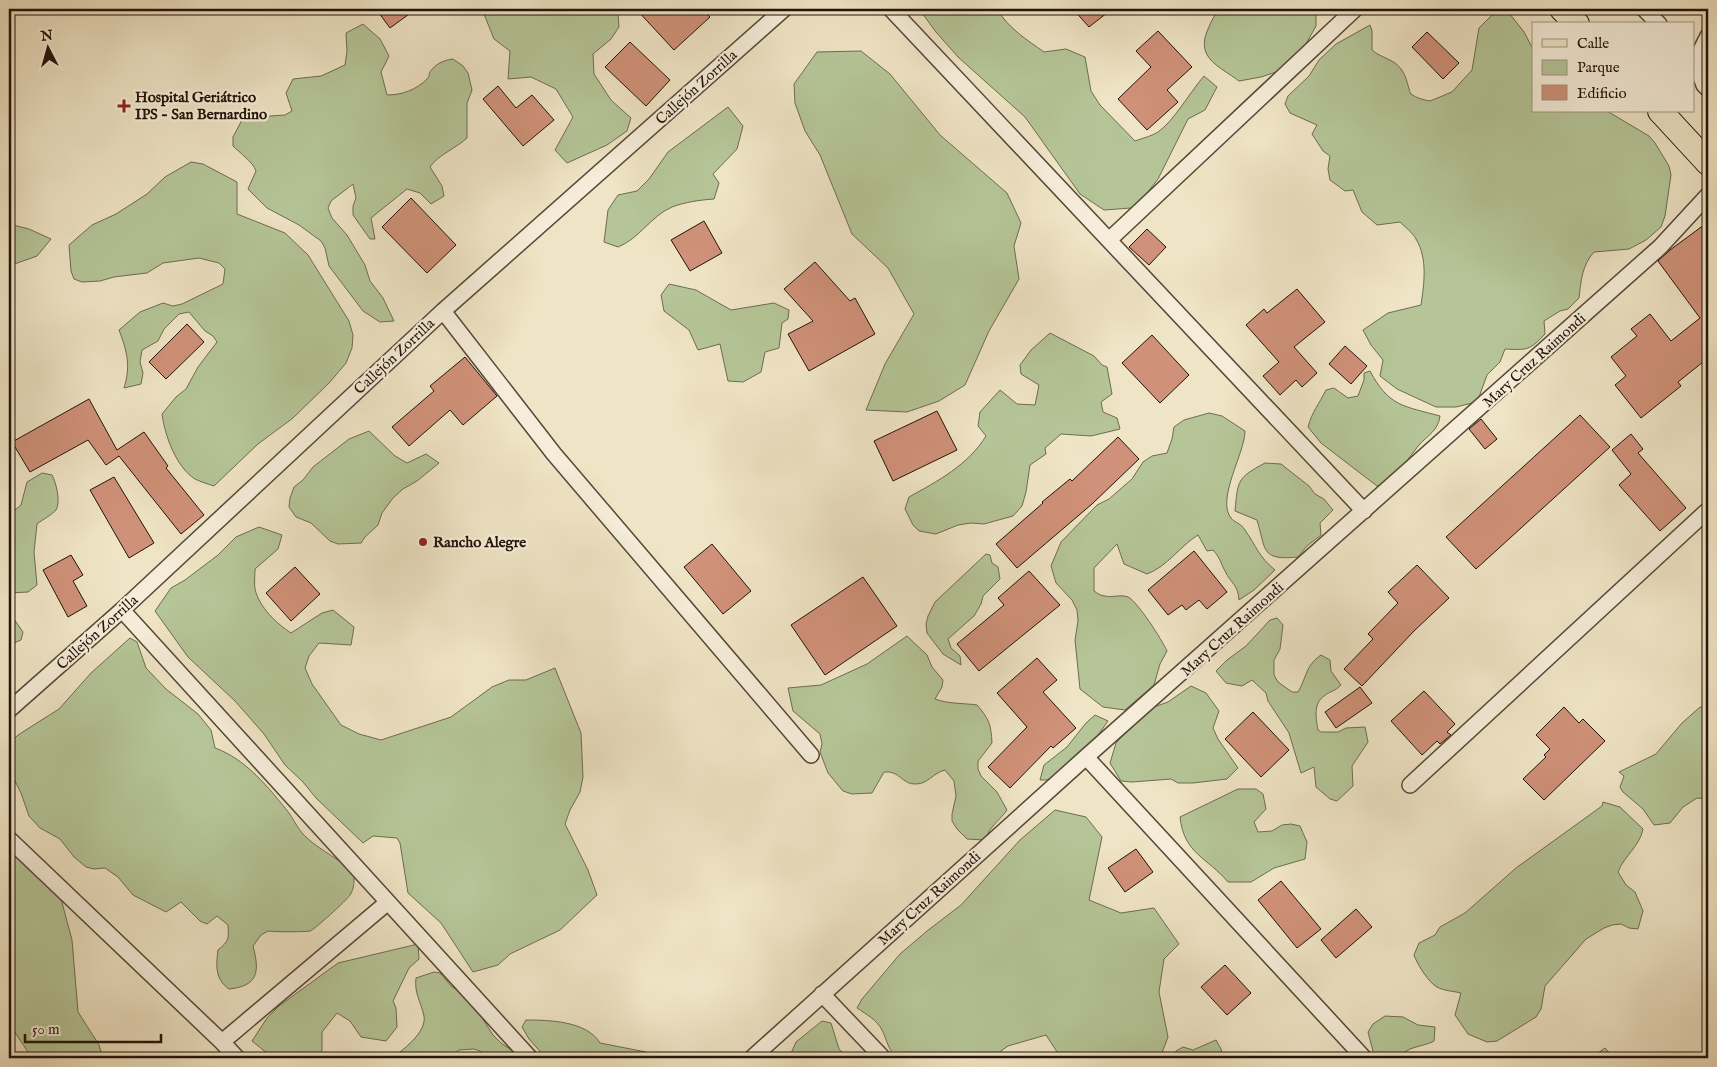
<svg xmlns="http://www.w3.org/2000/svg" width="1717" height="1067" font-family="'IM FELL English',serif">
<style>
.green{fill:#b5c597;stroke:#6c6c50}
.building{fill:#cf9179;stroke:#231308}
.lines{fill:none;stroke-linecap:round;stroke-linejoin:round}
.street-casing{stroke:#564737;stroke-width:18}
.primary-casing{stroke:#231308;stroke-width:26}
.street{stroke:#f5edd9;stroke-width:15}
.primary{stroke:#efe4c5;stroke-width:24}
.poi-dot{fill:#8f2418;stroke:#f5edd9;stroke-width:2}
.labels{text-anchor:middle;stroke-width:4.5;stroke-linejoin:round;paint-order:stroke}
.street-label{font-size:15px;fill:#231308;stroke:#f5edd9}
.poi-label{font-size:15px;font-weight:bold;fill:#231308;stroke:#f5edd9;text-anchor:start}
</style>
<rect width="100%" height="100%" fill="#efe4c5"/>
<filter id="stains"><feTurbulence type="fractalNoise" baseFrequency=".004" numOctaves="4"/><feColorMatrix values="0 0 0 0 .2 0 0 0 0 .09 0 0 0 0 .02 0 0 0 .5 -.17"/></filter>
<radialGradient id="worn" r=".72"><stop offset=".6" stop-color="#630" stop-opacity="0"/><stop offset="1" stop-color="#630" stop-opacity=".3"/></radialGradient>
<path class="green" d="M480,9H609L618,13L619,27L611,39L593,54L594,74L611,100L631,118L627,131L607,145L567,163L555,150L573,117L556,89L531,77L508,79L510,51L494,39L484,14Z
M919,9H997C1008,28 1027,40 1044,52L1066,49L1085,57L1091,91L1100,105L1135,141C1143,138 1152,136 1158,132C1174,121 1190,92 1204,76L1217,87L1205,110L1188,119L1158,179L1144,197L1131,208L1104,210L1080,194L1025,117L958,57L936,32Z
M1220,9H1316V26L1298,58L1276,72L1261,77L1239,81C1219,66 1195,58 1208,29C1211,22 1214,15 1220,9Z
M1498,9H1506L1524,32L1533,49V111H1607L1649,136L1655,143L1669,166L1671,175L1665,216L1661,227L1646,240L1629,249L1594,252C1582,265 1581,281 1579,298L1568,309L1560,311L1544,321L1545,334C1529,351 1527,350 1505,349L1500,362L1487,375L1479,397L1472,403L1456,407H1436L1397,389L1380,376L1383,360L1371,345L1363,330L1388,313L1421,305C1424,284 1428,259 1416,239C1413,233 1405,227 1400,222L1377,225L1362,212L1353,190L1345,191L1330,180L1328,169L1330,156L1323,151L1312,134L1317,125L1290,113L1285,104L1288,96L1309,76L1319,60L1336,44L1370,25L1372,31V50C1381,58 1394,59 1401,69C1407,76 1409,92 1411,94C1416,98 1424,100 1430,101L1452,92L1472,70L1479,28Z
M363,24L380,39L389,56L381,72L387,95C402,95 416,90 427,79C430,76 428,76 430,72C435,64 444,60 453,59L463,66L468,73L472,90L467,103V138C455,149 438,155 430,167L442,186L444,196L431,204L420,193L407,189L371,218L375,239H370L353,215V206L356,198L353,184L331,201L328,208L332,218L347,235L365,265L370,281L383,298L394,321L380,322L363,311L329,266L325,248L321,241L299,225L267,208L248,189L256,171C253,162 240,153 233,146V137L243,118L285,115L292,111L286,93L293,79L321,76L345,65L347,51L346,33Z
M861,51L890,74L940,135L1007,193L1021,223L1014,246L1019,279L989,331L965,385L939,401L907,412L866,410L885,364L914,314L888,268L852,234L820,155L805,131L795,103L794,84L817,52Z
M728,107L743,126L737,149L713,174L719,183L714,199C700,200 685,202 672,207C651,216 639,239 618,247L604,242L608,210L618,195L637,191L649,179L668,152Z
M191,162L203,164L237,182V214L285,233L308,255L349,321L353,335L352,348L346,363L330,382L293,418L258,444L214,486C208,484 201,482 195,479C176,467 165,436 162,414L176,397L186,389L198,367L217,342L213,336L205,331L189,312L179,314L164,329L158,341L142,350L140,362L143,373L141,384L124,388C131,366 127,351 119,330L140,312L163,303L173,306L182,304L223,284L225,269L219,263L199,258L163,263L147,273L114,277L100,281L82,282L74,279L71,271L69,245L92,225L116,214L147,194L165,177Z
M9,224L29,229L51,239L37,256L9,266Z
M669,284L696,290L731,310L774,303L789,310L788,319L782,323L779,348L765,352L761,372L743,382L728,381L720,344L698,350L689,330L664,311L661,295Z
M1050,333L1094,356L1102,365L1107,367L1112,394L1101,402L1103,412L1117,418L1120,429L1091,436L1061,434L1045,448L1046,454L1030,465L1026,492L1022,506L1013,516L984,524L971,523L958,525L936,534L919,531L913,525L905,509L909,497C938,481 968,465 986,436L978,426L980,412L1000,390L1017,404L1035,405L1039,385L1021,374L1020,365L1031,350Z
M1370,371C1389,407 1404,406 1440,416C1438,431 1428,435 1419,445C1409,458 1399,471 1389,484L1377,486L1321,443L1308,427C1312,412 1319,404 1326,390L1334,388L1348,398L1358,396L1364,380V373Z
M1209,413L1222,416L1245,431C1245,453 1216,499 1231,518C1235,523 1241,523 1245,530C1257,547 1258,556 1275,570L1254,590L1239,600C1238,584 1231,584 1225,571C1220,562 1221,559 1213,550L1207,551L1198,535C1179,547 1168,566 1147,574L1124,564L1117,544L1094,568V591C1097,593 1101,596 1105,596C1112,598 1120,594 1128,597C1138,602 1162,640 1167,651L1160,664L1154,685L1125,710L1103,707L1080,689L1075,640L1078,621L1077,610L1072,600L1056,583L1051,566L1061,542L1097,505L1109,499L1132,479L1143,462L1152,456L1167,453L1172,439L1174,427L1184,420Z
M369,431L395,456L407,463L426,454L439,463L417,481L403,489L393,498L382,513L378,525L365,537L361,543L338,544L330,541L311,523L296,517L289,507L290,498L294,487L303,480L313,467L349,439Z
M1265,463L1281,464L1309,486L1315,494L1324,499L1333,510L1320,523L1321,535L1307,546L1298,557C1260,561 1266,549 1257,520L1235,511C1238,480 1237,478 1265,463Z
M42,473L52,475C56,482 61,502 56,510C53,514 42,520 37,524L34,552L37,585L28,592L9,593V515L21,505L27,482Z
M259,527L282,535L278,549L255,569C255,575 254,583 255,589C259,607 277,624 291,633L322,613L333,610L354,627L351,645L319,643L309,656L305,668L312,684L341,725L359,734L381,740L451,717L492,687L509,680H526L555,668L581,733L583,777L580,792L570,810L565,824L588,870L597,895L560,930L510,954L498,965L473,972L441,923L408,893L400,843L397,838L373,836L363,843L316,798L303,782L285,765L264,734L235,701L188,657L155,611L171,588L185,580L218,555L236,537Z
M986,554L990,555L992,563L998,567L1000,579L983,596L981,604L974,616L948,639L951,648L960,656L961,665L943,654L927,633L926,624L928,616L935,602Z
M9,612L23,632L21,640L9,645Z
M1277,618L1283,625L1280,649L1274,660V675L1278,682L1292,692H1298C1307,677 1305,666 1321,655L1330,660L1331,671L1341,685C1334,692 1330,691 1324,696C1313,704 1316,718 1318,730L1321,732H1338L1346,728L1365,727L1368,742L1352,766L1353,786L1337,801L1330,799L1316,787L1314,767L1301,773L1289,733L1268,701L1266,693L1252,680L1242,686L1226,683L1216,671L1227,660L1246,646L1270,620Z
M907,636L927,655L932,667L943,680L942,687L935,699C948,704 963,703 977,705C989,719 991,724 992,743L978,761V769L981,776L997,792L1007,810C1003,816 998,820 993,826C989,830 987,836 984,840L967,839L957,829L952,821V814L956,796L954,781L945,770C933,773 928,784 916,784C902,785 900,770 884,772L872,793L852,794L843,791L828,773L820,752L822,744L820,734L793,711L788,688L821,685L867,664Z
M130,638L137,642L146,668L166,689L198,714L211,730L215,748C246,759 269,788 289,813C295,822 299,831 307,838C322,852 342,859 354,876C354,883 354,889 350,895C348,899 314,930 310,931C306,932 273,932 268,931L261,935L253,946C260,972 258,986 229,989C215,979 216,966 218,950C229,941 229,939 228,925L217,916L207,924L200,921L181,902L166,912L133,895L118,877L105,868L94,869L86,867L74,857L60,839L40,828L29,816L21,793L9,769V744L18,735L59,709L91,673Z
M1191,686L1206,693L1219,711L1213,728L1218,739L1238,768L1227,779L1193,783H1178L1171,779L1132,782L1121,781L1110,763L1116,743L1129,729L1151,708L1168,702Z
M1700,707H1708V799L1697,798L1683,807L1670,823L1654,825L1643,809L1623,792L1620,787L1624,776L1619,772L1656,754L1682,723Z
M1095,715L1108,721L1090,747L1051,778L1047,780H1040L1044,765L1067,747L1086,723Z
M1238,789H1256L1263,794L1266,809L1254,822L1258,832L1272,831L1282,825L1291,824L1300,826L1307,842L1305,859L1274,868L1251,882H1228C1207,857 1184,854 1180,817Z
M1603,802L1620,807L1643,829C1640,846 1624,856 1618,872L1626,885L1635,892L1643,911L1638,929L1629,928L1621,924L1612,925L1604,928L1586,939L1545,986L1541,1009L1536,1017L1497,1041L1487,1042L1468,1034L1455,1015L1461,993C1453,991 1444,991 1437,987C1429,983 1417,964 1414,955L1419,943L1435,935L1440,927L1465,913L1516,868L1602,806Z
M1055,810L1086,817L1102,837L1089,900L1121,913L1154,908L1179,944L1164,959L1159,992L1168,1037L1160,1058H1061L1046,1035L1008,1046L991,1058H897C888,1050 887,1040 882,1030C877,1020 866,1014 857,1008L862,999L900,954L927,931L961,905L1020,840Z
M9,844L60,895L72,940L78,1012L99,1045L103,1058H32L14,1031L9,1017Z
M418,944L419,959L409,968L393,1001L396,1008L397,1027L386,1041L361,1037L350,1021L337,1013L322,1032V1050L318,1058H273L252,1041L267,1018L279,1006L338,963Z
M434,972L440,973L451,986L462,993L472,1002L493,1035L501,1043L523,1058H488L480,1051L474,1049L459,1050L449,1058H392C403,1050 427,1032 424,1016C421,1002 414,993 416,978Z
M1385,1016L1403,1017L1418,1025L1435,1027L1434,1041C1424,1047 1405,1046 1400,1058H1376L1374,1055L1368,1032L1373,1024Z
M526,1020C549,1020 587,1021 600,1043L646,1052L659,1058H546L529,1039L522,1027Z
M822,1021L831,1023L839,1049L848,1058H789L796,1042Z
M1216,1040L1221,1049L1223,1058H1173L1176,1051L1183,1047L1193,1050Z
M1605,1048L1614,1058H1591Z"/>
<path class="building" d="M376,9H416L390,28Z
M636,9H702L710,17L674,50Z
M1073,9H1112L1089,27Z
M1158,31L1192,67L1167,90L1178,102L1147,130L1118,99L1151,67L1136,51Z
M1427,32L1459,63L1443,79L1412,47Z
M630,42L670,80L646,106L605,67Z
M498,86L516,108L532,95L554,120L523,146L483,99Z
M411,198L456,245L427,273L382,227Z
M704,221L722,253L690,271L671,240Z
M1708,222V358L1678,382L1681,386L1641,418L1615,385L1626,376L1611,357L1637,336L1631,329L1650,314L1671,341L1700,318L1658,261L1670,250Z
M1147,229L1166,247L1149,265L1129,247Z
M815,262L850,301L855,298L875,334L809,371L788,334L813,321L784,289Z
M1297,289L1325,322L1294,347L1317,373L1302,387L1296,380L1280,395L1263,376L1279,362L1246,325L1264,309L1267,313Z
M187,324L204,342L166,379L149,362Z
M1152,335L1189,375L1160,403L1122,363Z
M1345,346L1367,366L1351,384L1329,364Z
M465,357L497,396L463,425L450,410L409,446L392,427L434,391L430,386Z
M89,399L117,450L144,432L168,466L166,468L204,515L181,534L119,456L106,465L88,440L30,472L12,442Z
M937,411L957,450L893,481L874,441Z
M1580,415L1610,447L1476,569L1446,537Z
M1481,419L1497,439L1485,449L1469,429Z
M1631,434L1643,449L1638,453L1686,508L1660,531L1619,485L1631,474L1612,450Z
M1118,437L1139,459L1092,504L1017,568L996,544L1043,503L1042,502L1070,479L1072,481Z
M114,477L154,543L129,558L90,490Z
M712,544L751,591L723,614L684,567Z
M1194,551L1227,592L1207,609L1199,600L1186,610L1182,605L1168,615L1148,590Z
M71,555L83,575L73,581L87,606L68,617L43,570Z
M1417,565L1449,598L1414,631L1362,686L1344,669L1373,639L1368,634L1398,603L1388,592Z
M295,567L320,594L291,621L266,593Z
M1029,571L1060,605L979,671L957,644L1004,605L998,598Z
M863,577L897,626L825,675L791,625Z
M1037,658L1057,680L1043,692L1076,728L1053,748L1051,746L1010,788L988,767L1027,727L997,693Z
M1360,687L1372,703L1336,728L1325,712Z
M1424,691L1455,724L1447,732L1451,735L1440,744L1437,741L1422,755L1391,721Z
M1564,707L1579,723L1583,719L1605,741L1544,800L1523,779L1546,757L1544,755L1550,749L1536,735Z
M1253,712L1289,750L1261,777L1225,739Z
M1136,849L1153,872L1125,892L1108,868Z
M1281,881L1321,929L1297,948L1258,900Z
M1356,909L1372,927L1336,958L1321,940Z
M1225,965L1251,993L1227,1015L1201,987Z"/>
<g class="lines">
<g class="street-casing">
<path id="street" d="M891,9L1364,511
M1644,9L1659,24
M1708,36L1695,62L1704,85L1708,89
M1109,240L1355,9
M443,311L554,454L811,755
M122,610L530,1058
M9,710L122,610L443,311L784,9
M1086,757L1364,1058
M1410,785L1708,510
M9,839L222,1042L237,1058
M822,994L883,1058
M222,1042L388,902
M752,1058L1086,757L1660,247L1708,195"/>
</g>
<g class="primary-casing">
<path id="primary" d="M1562,9L1577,24
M1660,111L1708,163"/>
</g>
<use href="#street" class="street"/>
<use href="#primary" class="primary"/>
</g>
<g class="poi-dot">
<path d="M121.5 98.5h5v5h5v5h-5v5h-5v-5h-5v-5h5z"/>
<circle cx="423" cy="542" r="5"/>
</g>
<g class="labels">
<g class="street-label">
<text transform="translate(696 87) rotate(-42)" y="5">Callejón Zorrilla</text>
<text transform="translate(394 356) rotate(-43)" y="5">Callejón Zorrilla</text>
<text transform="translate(1534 360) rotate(-42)" y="5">Mary Cruz Raimondi</text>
<text transform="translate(1232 629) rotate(-42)" y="5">Mary Cruz Raimondi</text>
<text transform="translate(97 632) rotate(-42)" y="5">Callejón Zorrilla</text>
<text transform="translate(929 898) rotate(-42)" y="5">Mary Cruz Raimondi</text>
</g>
<g class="poi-label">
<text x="135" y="102">Hospital Geriátrico<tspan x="135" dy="17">IPS - San Bernardino</tspan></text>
<text x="433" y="547">Rancho Alegre</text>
</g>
</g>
<rect width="1717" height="1067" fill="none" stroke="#efe4c5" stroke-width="30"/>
<rect x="10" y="10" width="1697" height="1047" fill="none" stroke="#231308" stroke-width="2.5"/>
<rect x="15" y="15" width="1687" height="1037" fill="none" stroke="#231308"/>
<rect x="1532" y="22" width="162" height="90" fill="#f5edd9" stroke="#a19685"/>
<rect x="1542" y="39" width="25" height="8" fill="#efe4c5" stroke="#a19685"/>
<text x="1577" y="48" font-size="15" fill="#231308">Calle</text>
<rect x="1542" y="60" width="25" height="15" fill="#b5c597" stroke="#a19685"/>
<text x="1577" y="72" font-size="15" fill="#231308">Parque</text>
<rect x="1542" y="85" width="25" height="15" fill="#cf9179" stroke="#a19685"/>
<text x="1577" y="98" font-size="15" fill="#231308">Edificio</text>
<g transform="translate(48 48) rotate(354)" stroke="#f5edd9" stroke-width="4" paint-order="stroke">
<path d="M0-4L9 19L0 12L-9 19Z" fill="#231308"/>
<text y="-8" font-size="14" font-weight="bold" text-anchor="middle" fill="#231308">N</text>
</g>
<path d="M25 1034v8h136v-8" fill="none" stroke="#231308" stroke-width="2.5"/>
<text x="32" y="1034" font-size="15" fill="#231308" stroke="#f5edd9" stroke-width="4" paint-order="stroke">50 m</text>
<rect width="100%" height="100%" filter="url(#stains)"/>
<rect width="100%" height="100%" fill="url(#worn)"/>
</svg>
